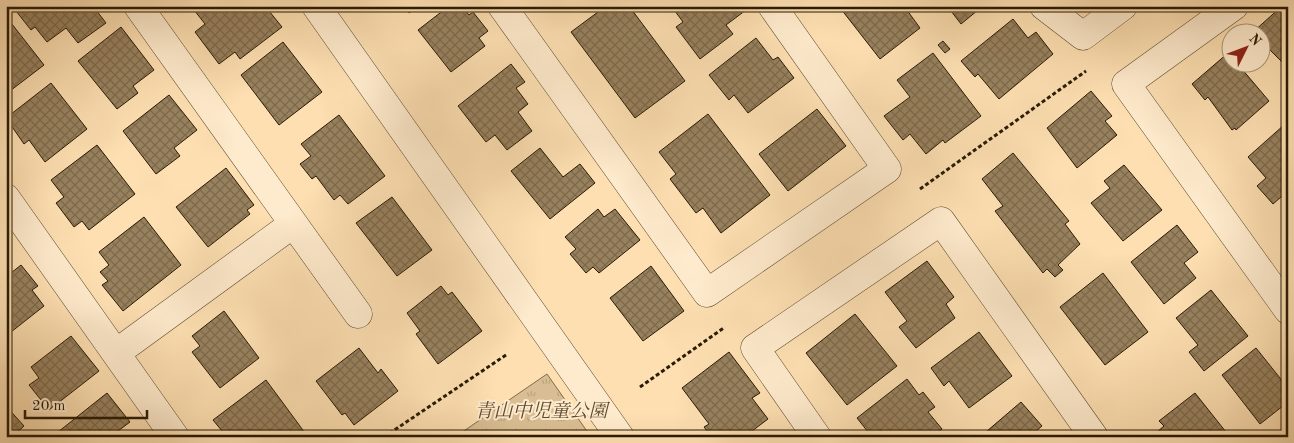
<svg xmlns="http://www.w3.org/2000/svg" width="1294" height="443" font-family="'Old Standard TT','Noto Serif JP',serif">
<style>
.park{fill:url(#park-tufts);stroke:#826c4c}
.building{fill:url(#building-cross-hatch);stroke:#2a1b05}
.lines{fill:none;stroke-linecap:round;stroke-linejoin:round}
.minor-casing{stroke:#5f4c30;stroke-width:29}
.tertiary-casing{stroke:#5f4c30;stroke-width:29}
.path{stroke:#2a1b05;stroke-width:3;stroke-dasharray:4 2.5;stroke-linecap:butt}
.minor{stroke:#feeacc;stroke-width:28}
.tertiary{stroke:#feeacc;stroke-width:28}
.labels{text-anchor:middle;stroke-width:4;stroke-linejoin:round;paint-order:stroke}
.park-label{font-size:19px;font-style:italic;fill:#5f4c30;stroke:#feeacc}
</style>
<defs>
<pattern id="park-tufts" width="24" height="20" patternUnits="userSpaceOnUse" patternTransform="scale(1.25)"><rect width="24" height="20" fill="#d9be94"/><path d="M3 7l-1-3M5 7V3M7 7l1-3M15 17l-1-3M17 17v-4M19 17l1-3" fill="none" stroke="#baa37e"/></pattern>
<pattern id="building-cross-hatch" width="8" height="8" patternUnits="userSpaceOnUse" patternTransform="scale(1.25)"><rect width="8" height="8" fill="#98815e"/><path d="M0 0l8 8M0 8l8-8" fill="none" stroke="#7c694c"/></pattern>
</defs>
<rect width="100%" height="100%" fill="#fddfb1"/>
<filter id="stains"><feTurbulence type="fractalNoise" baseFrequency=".004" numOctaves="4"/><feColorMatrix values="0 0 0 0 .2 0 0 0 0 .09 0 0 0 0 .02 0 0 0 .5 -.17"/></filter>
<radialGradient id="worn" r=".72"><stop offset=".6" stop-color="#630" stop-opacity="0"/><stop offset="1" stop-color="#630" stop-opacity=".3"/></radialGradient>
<path class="park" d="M547,374L591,437H455Z"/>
<path class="building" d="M23,6H93L106,23L78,43L66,28L47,42L35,27L31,30L16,11Z
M191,6H265L282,27L240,59L235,52L219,64L195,32L205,24Z
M404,6H418L409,13Z
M449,6H462L469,15L473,12L488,31L479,38L485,46L451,72L418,30Z
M606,6H629L685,81L635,118L571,32Z
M744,6L746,10L726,25L733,34L700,59L676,27L683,22L672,7Z
M844,6H904L920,28L880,59L841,9Z
M957,6H983L961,24L951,11Z
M1282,6H1288V68L1268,48L1264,52L1262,49V32H1253Z
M8,19L44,65L6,94V21Z
M1013,19L1028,38L1036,32L1053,54L999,99L978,74L975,77L961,61Z
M121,27L154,70L133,86L138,93L117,109L78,61Z
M756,38L773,60L778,57L794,78L748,113L734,95L729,100L709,75Z
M943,41L950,49L945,53L938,45Z
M283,42L322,92L279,125L241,75Z
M933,53L981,116L945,143L943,140L926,154L910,134L903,140L884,116L910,97L897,80Z
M1228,53L1232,57V62H1236L1269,101L1236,130L1235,128L1232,130L1208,97L1205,100L1192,84Z
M511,64L525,82L516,88L528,104L518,112L532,131L507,150L495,135L486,142L458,106Z
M51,83L87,129L45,162L29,140L24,144L6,118Z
M1091,91L1112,116L1105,121L1117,135L1077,168L1047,128Z
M169,95L197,130L174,148L180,156L156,174L123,131Z
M817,109L846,146L788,191L759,154Z
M708,114L770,195L721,233L703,208L696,213L670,179L676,174L659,152Z
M339,115L385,176L348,204L340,195L334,200L316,176L312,179L300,164L311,156L301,144Z
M1284,125L1288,129V191L1273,204L1257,186L1266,178L1248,157Z
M97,145L135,194L89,230L82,221L74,227L56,203L64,197L51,180Z
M540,148L563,177L580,164L595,183L550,219L511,171Z
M1013,153L1069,221L1065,224L1080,244L1058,265L1063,270L1055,277L1047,269L1043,273L995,211L1003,206L982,179Z
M1124,165L1162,210L1123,241L1091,203L1110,188L1104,181Z
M226,168L254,205L247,210L250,214L208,247L176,207Z
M392,197L432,250L397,276L356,223Z
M598,209L604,217L615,209L640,240L599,273L593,267L586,273L570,254L576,249L565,237Z
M144,217L181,265L123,311L102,285L108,281L100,272L109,265L99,252Z
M1177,225L1198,252L1184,263L1196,278L1164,304L1131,262Z
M927,261L954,297L946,304L955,318L916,348L899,327L907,321L885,292Z
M21,265L38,286L32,290L44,306L6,336V277Z
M651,266L684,311L643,341L610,298Z
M1103,273L1148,332L1105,365L1060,307Z
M441,286L448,295L452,292L482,331L438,364L416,334L420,331L407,313Z
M1211,290L1248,336L1204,371L1189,352L1198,345L1176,318Z
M224,311L259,358L220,388L192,352L200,346L192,336Z
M855,314L897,366L847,405L806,353Z
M979,332L1012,376L969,408L949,381L944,386L931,368Z
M71,336L99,371L49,410L29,385L39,378L31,367Z
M359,348L378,373L381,369L398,391L354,425L345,413L342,415L316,381Z
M1256,348L1288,388V402L1260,424L1222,375Z
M729,352L760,393L752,398L768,419L744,437H712L704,427L709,424L682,388Z
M907,379L919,395L923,392L935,407L928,412L942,429L933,437H886L881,430L872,437L857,418Z
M266,380L283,403L308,437H227L213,420Z
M107,393L130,422L114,434L115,437H62L58,432Z
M1195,393L1230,437H1160L1157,432L1164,426L1159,421Z
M1021,402L1042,426L1029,437H980Z
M6,406L24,426L12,437H6Z
M1288,425V437H1278L1276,435Z"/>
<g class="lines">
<g class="minor-casing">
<path id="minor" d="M138,6L358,314
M502,6L707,293L887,169L772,6
M1044,6L1083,36L1123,6
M1234,6L1126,84L1288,310
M6,198L175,437
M116,353L293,224
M817,437L755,348L941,221L1094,437"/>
</g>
<g class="tertiary-casing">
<path id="tertiary" d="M316,6L620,437"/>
</g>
<path class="path" d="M920,189L1086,71
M640,387L725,327
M384,437L506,355"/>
<use href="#minor" class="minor"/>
<use href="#tertiary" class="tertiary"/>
</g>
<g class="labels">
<g class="park-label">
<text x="541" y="417">青山中児童公園</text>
</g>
</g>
<rect width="1294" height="443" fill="none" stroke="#fddfb1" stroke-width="25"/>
<rect x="8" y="8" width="1279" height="428" fill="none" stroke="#2a1b05" stroke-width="2.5"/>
<rect x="12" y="12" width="1269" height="418" fill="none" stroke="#2a1b05"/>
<g transform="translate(1246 48) rotate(48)"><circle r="24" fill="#feeacc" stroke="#a9977c"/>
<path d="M0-4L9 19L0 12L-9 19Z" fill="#8f2418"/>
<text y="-8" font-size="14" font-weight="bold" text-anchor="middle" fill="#2a1b05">N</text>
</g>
<path d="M25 410v8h122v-8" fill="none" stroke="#2a1b05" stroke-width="2.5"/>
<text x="32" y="410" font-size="15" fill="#2a1b05" stroke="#feeacc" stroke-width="4" paint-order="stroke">20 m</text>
<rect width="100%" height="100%" filter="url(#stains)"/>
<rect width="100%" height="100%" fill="url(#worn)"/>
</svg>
